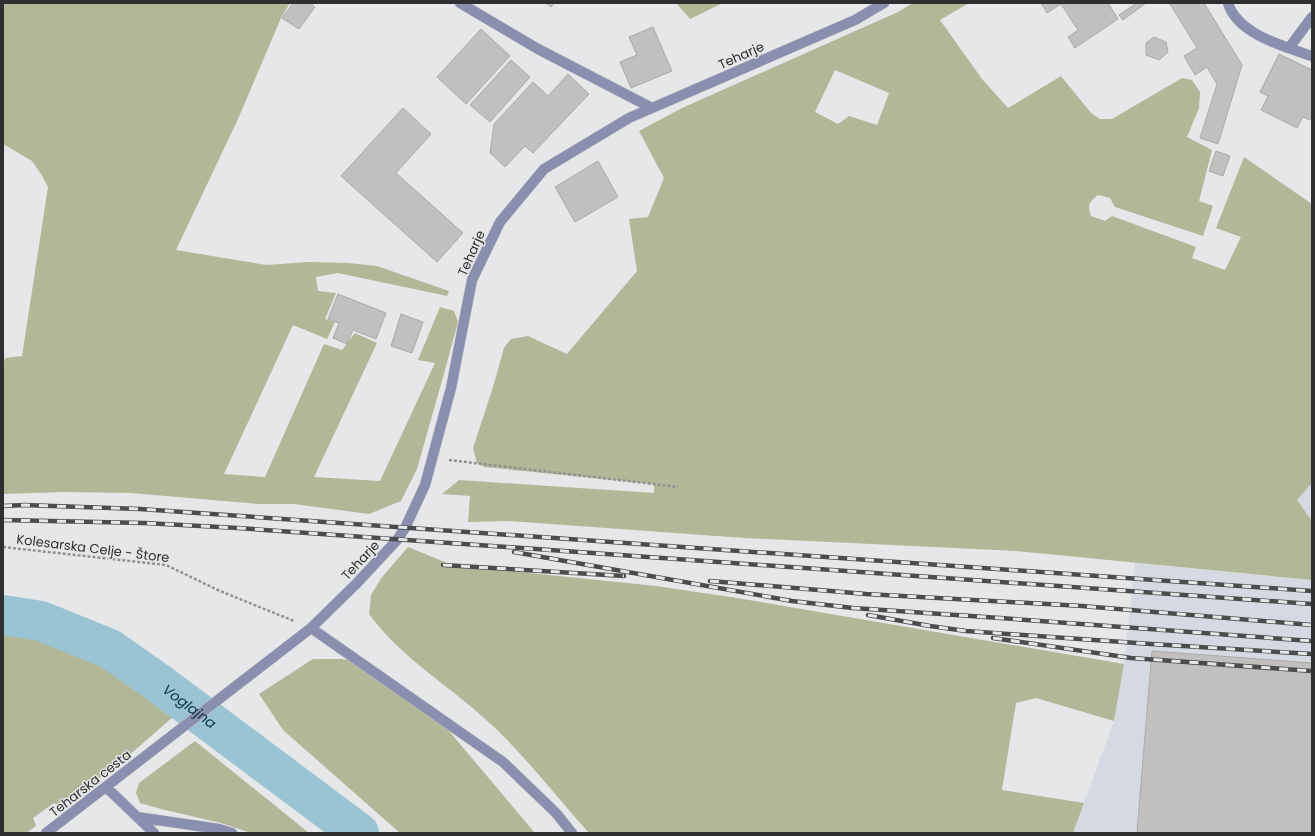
<svg xmlns="http://www.w3.org/2000/svg" width="1315" height="836" font-family="Poppins,sans-serif">
<style>
.built{fill:#d5dae2}
.green{fill:#b2b897;fill-rule:evenodd}
.lines{fill:none;stroke-linecap:round;stroke-linejoin:round}
.river{stroke:#9ac3d3;stroke-width:40}
.building{fill:#c1c0bf;stroke:#aba9a8}
.minor-casing{stroke:#c1c2c4;stroke-width:11}
.path{stroke:#919293;stroke-width:2.5;stroke-dasharray:3 2;stroke-linecap:butt}
.minor{stroke:#8a8eaf;stroke-width:10}
.rail-casing{stroke:#4b4c4d;stroke-width:4.5}
.rail{stroke:#e6e7e9;stroke-width:3;stroke-dasharray:9;stroke-linecap:butt}
.labels{text-anchor:middle;stroke-width:3;stroke-linejoin:round;paint-order:stroke}
.street-label{font-size:13px;fill:#2e2f30;stroke:#e6e7e9}
.water-label{font-size:14px;font-style:italic;fill:#0d323f;stroke:#e6e7e9}
</style>
<rect width="100%" height="100%" fill="#e6e7e9"/>
<path class="built" d="M1312,483V521L1297,500Z
M1135,563L1312,580V833H1073L1114,721L1124,664Z"/>
<path class="green" d="M3,3H290L281,18L238,119L176,250L266,265L309,262L348,263L377,266L449,291L447,296L338,273L316,277L318,291L336,293L325,319L335,322L327,339L293,325L224,474L265,477L324,344L342,350L355,333L377,343L314,477L380,481L435,363L418,360L440,307L454,311L458,322L445,370L417,469L401,501L369,514L294,504H259L131,493L63,492L3,494V367L5,358L22,356L48,187L41,174L32,161L3,144Z
M676,3H723L690,19Z
M913,3H969L940,20L982,79L1008,108L1061,76L1091,113L1100,119H1112L1182,78L1192,80L1200,92L1199,108L1187,137L1212,150L1199,201L1213,206L1203,236L1115,207L1110,198L1098,195C1089,202 1087,205 1091,216L1105,221L1112,216L1196,247L1192,258L1225,270L1241,237L1216,228L1244,157L1312,204V483L1297,500L1312,521V580L1016,551L744,538L509,521L468,522L470,496L442,494L459,480L654,493V484L484,467L477,463L473,448L493,387L504,348L511,339L528,336L567,354L637,271L629,219L648,217L664,178L639,131L682,108L898,12ZM835,70L889,93L877,125L849,116L838,124L815,112Z
M408,547L452,565L656,586L737,598L1124,664L1114,721L1036,698L1016,703L1002,790L1084,803L1073,833H589C552,792 519,747 476,711C439,679 398,654 369,614L371,595L382,577Z
M3,632L32,638L96,660L138,685L173,717L119,764L60,807L54,803L33,818L36,826L26,833H3Z
M313,659H342L367,663L381,671L449,731L535,833H400L283,730L259,694Z
M195,741L309,833H251L221,823L161,809L140,803L136,793L139,783Z"/>
<g class="lines">
<path class="river" id="s1" d="M3,615L41,621L110,649L157,682L359,833"/>
</g>
<path class="building" d="M293,3H310L315,7L299,29L282,18Z
M546,3H554L551,7Z
M1041,3H1108L1118,19L1075,48L1068,37L1078,30L1061,4L1047,13Z
M1137,3H1146L1123,20L1119,15Z
M1172,3H1204L1242,65L1218,144L1200,138L1217,84L1207,67L1195,75L1184,56L1197,48L1170,4Z
M653,27L672,71L631,88L620,62L637,55L629,37Z
M481,29L510,56L466,104L437,77Z
M1154,37L1166,42L1168,52L1159,60L1146,55V43Z
M1279,54L1312,70V115L1310,120L1303,117L1297,128L1261,110L1268,96L1260,92Z
M511,60L530,77L490,122L470,105Z
M568,74L589,94L533,153L525,146L505,167L490,153L494,124L533,82L548,96Z
M403,108L431,134L396,173L463,233L437,262L341,176Z
M1216,151L1230,156L1223,176L1209,171Z
M598,161L618,197L575,222L555,187Z
M338,294L386,313L376,339L353,330L347,344L333,338L339,323L328,319Z
M401,314L423,322L412,353L391,346Z
M1152,651L1312,663V833H1137Z"/>
<g class="lines">
<g class="minor-casing">
<path id="minor" d="M460,3L538,49L652,108
M1228,3C1237,34 1285,47 1312,56
M1289,48L1312,17
M311,628L503,762L556,813L572,833
M106,787L154,833
M137,817L219,829L232,833
M46,833L311,628L356,584L397,540L405,528L425,485L451,388L472,280L500,222L544,169L629,118L855,20L884,3"/>
</g>
<path class="path" d="M449,460L678,487
M3,547L166,565L220,591L294,621"/>
<use href="#minor" class="minor"/>
<g class="rail-casing">
<path id="rail" d="M3,506L24,505L140,509L1312,591
M3,520L144,523L238,528L1312,604
M514,552L792,601L853,608L1000,618L1312,641
M443,565L624,576
M710,581L866,594L1082,606L1312,625
M868,615L930,626L966,631L1151,644L1312,654
M993,638L1131,658L1312,671"/>
</g>
<use href="#rail" class="rail"/>
</g>
<g class="labels">
<g class="street-label">
<text transform="translate(741 55) rotate(-24)" y="5">Teharje</text>
<text transform="translate(471 253) rotate(-66)" y="5">Teharje</text>
<text transform="translate(93 548) rotate(7)" y="5">Kolesarska Celje - Štore</text>
<text transform="translate(360 560) rotate(-47)" y="5">Teharje</text>
<text transform="translate(90 783) rotate(-38)" y="5">Teharska cesta</text>
</g>
<g class="water-label">
<text dy="5" stroke="none"><textPath href="#s1" startOffset="211">Voglajna</textPath></text>
</g>
</g>
<rect width="1315" height="836" fill="none" stroke="#2e2f30" stroke-width="8"/>
</svg>
